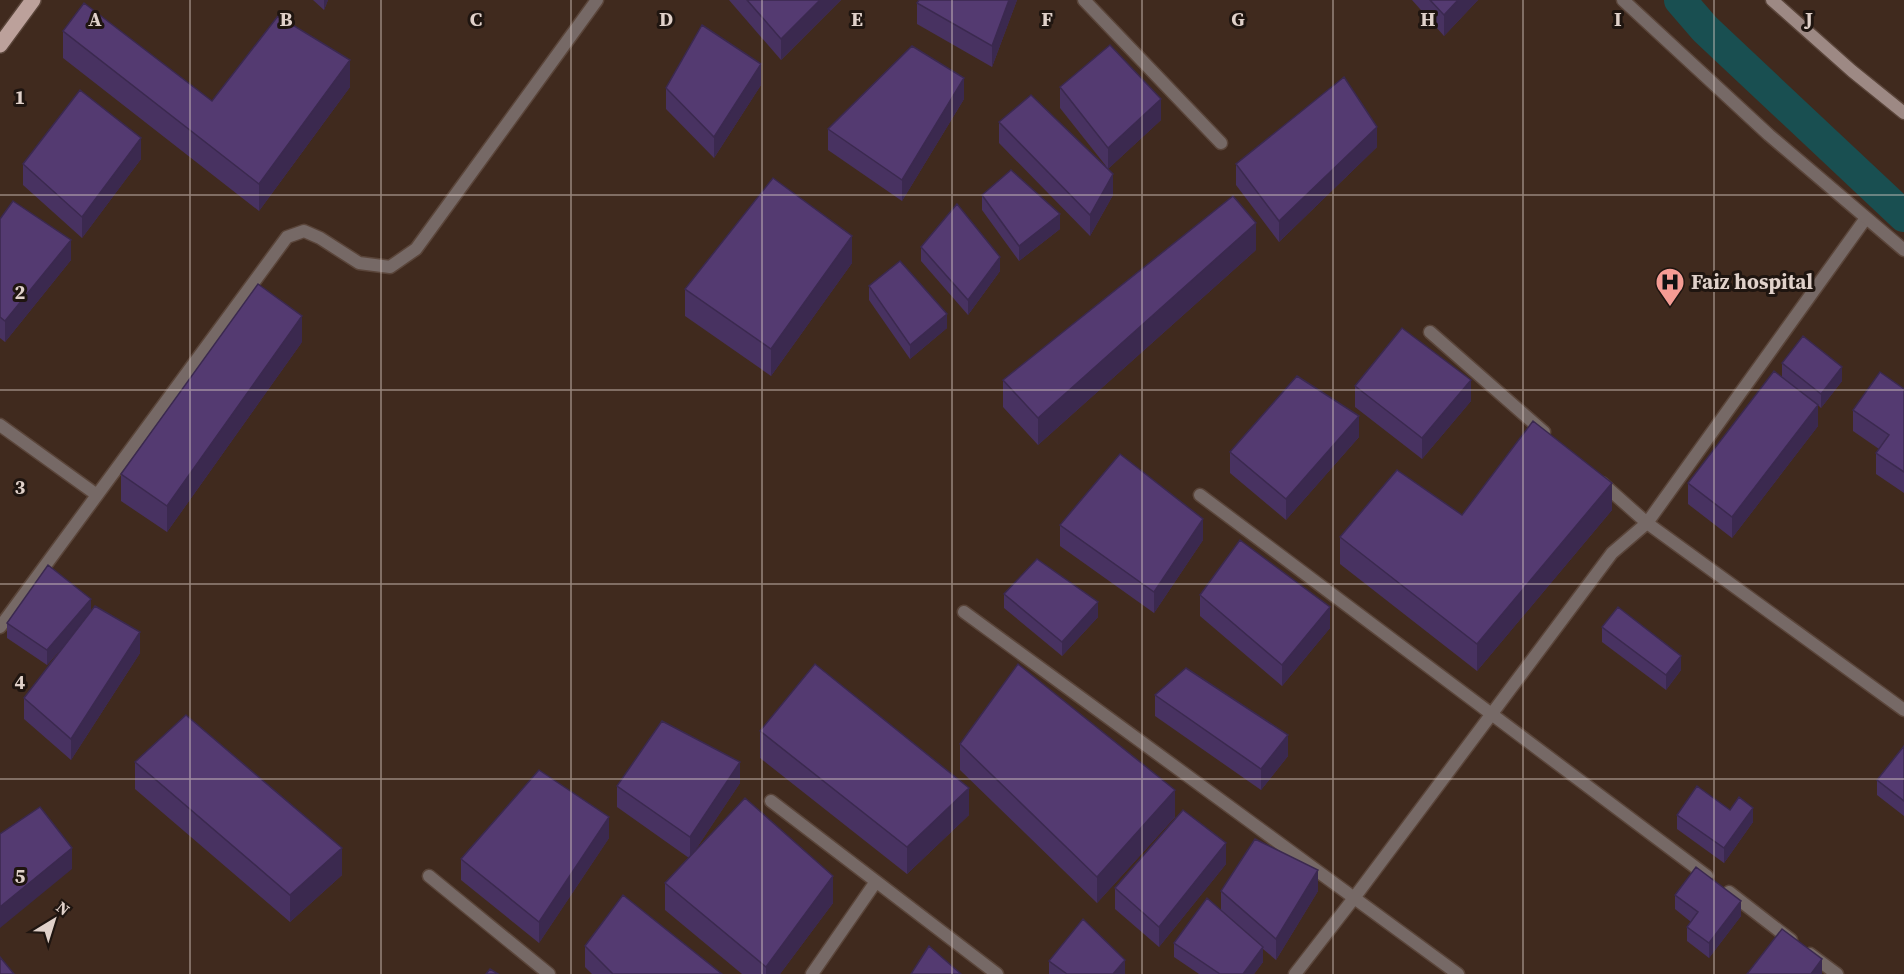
<svg xmlns="http://www.w3.org/2000/svg" width="1904" height="974" font-family="'Source Serif 4',serif">
<style>
.lines{fill:none;stroke-linecap:round;stroke-linejoin:round}
.canal{stroke:#194f51;stroke-width:32}
.minor-casing{stroke:#5a453a;stroke-width:15}
.tertiary-casing{stroke:#5a453a;stroke-width:15}
.secondary-casing{stroke:#5a453a;stroke-width:15}
.primary-casing{stroke:#5a453a;stroke-width:18}
.minor{stroke:#766966;stroke-width:12}
.tertiary{stroke:#766966;stroke-width:12}
.secondary{stroke:#9d8984;stroke-width:12}
.primary{stroke:#bca19b;stroke-width:15}
.wall{fill:#483261}
.shaded-wall{fill:#3b294f}
.building{fill:#543a71;stroke:#3b294f;stroke-width:1.5}
.grid{fill:none;stroke:#e0d1ca;stroke-width:1.5;stroke-opacity:0.55}
.labels{text-anchor:middle;stroke-width:6;stroke-linejoin:round;paint-order:stroke}
.poi-label{font-size:21px;font-weight:bold;fill:#e0d1ca;stroke:#1f1510;text-anchor:start}
.grid-label{font-size:20px;text-anchor:middle;font-weight:bold;fill:#e0d1ca;stroke:#1f1510;stroke-width:6;stroke-linejoin:round;paint-order:stroke}
</style>
<rect width="100%" height="100%" fill="#402a1e"/>
<g class="lines">
<path class="canal" d="M1680,0L1705,29L1904,216"/>
<g class="minor-casing">
<path id="minor" d="M1084,0L1221,143
M1430,332L1544,432
M0,425L97,495
M1602,483L1647,523L1866,218
M1200,495L1707,876
M964,612L1458,974
M0,627L287,237L304,231L320,238L359,263L390,267L416,249L597,0
M771,801L997,974
M429,876L549,974
M1729,892L1791,940
M1810,954L1837,974
M812,974L875,883
M1295,974L1354,898L1612,553L1647,523L1904,710"/>
</g>
<g class="tertiary-casing">
<path id="tertiary" d="M1623,0L1769,135L1904,250"/>
</g>
<g class="secondary-casing">
<path id="secondary" d="M1772,0L1852,71L1904,113"/>
</g>
<g class="primary-casing">
<path id="primary" d="M0,45L33,0"/>
</g>
<use href="#minor" class="minor"/>
<use href="#tertiary" class="tertiary"/>
<use href="#secondary" class="secondary"/>
<use href="#primary" class="primary"/>
</g>
<path class="wall" d="M313,0H328L324,10Z
M729,0H841L781,60Z
M1017,0L992,67L917,24V3Z
M1412,0H1478L1444,36Z
M63,31L212,101L350,87L259,211L63,58Z
M761,85L714,158L666,109V88Z
M1060,87L1161,120L1108,169L1113,195L1090,236L999,143V122L1106,166L1060,108Z
M964,99L902,201L828,150V129Z
M1377,147L1279,242L1236,185V164Z
M141,159L82,238L23,185V164Z
M982,195L1060,229L1019,261L982,210Z
M0,219L71,260L5,342L0,338Z
M921,247L1000,271L968,315L921,261Z
M1256,250L1038,445L1003,407V380Z
M852,263L771,376L685,316V289Z
M869,286L947,328L910,359L869,300Z
M302,342L167,532L121,501V474Z
M1782,363L1842,381L1821,408L1818,405V426L1732,538L1688,504V483L1782,377Z
M1355,386L1471,401L1422,459L1355,407Z
M1904,389V493L1876,474V453L1879,449L1853,431V410Z
M1359,437L1286,520L1230,473V452Z
M1612,510L1477,671L1340,564V537L1462,515Z
M1060,525L1203,540L1154,613L1060,546Z
M1004,594L1098,617L1062,656L1004,608Z
M1200,595L1330,628L1282,686L1200,616Z
M91,610L140,653L71,760L24,719V698L68,641L47,665L7,638V623Z
M1602,627L1681,670L1666,690L1602,642Z
M1155,695L1288,756L1261,790L1155,716Z
M760,731L969,815L907,874L760,758Z
M960,744L1175,817L1097,903L960,770Z
M1904,746V816L1877,795V780Z
M135,762L342,875L290,922L135,789Z
M740,783L692,855L833,903L780,974H742L665,910V883L689,858L617,807V786Z
M1730,810L1753,822L1724,863L1677,829V815Z
M609,838L539,943L461,880V859Z
M1226,864L1159,947L1115,909V888Z
M1221,891H1318L1276,960L1263,949V962L1254,974H1199L1174,957V943L1221,910Z
M1675,895L1741,916L1709,958L1687,941V927L1691,922L1675,909Z
M585,946L722,974H592L585,967Z
M1049,961L1125,974H1049Z"/>
<path class="shaded-wall" d="M324,0H328L324,10Z
M820,0H841L781,60V39Z
M1009,0H1017L992,67V46Z
M1458,0H1478L1444,36V15Z
M350,60V87L259,211V184Z
M761,64V85L714,158V137Z
M964,78V99L902,201V180Z
M1161,99V120L1108,169V148Z
M1377,127V147L1279,242V221Z
M141,138V159L82,238V217Z
M1113,174V195L1090,236V215Z
M1060,214V229L1019,261V246Z
M1256,223V250L1038,445V418Z
M852,236V263L771,376V349Z
M71,240V260L5,342V321Z
M1000,257V271L968,315V300Z
M947,314V328L910,359V345Z
M302,316V342L167,532V506Z
M1842,367V381L1821,408V394Z
M1471,380V401L1422,459V438Z
M1818,405V426L1732,538V517Z
M1359,416V437L1286,520V499Z
M1612,483V510L1477,671V644Z
M1203,519V540L1154,613V592Z
M91,599V614L47,665V650Z
M1098,602V617L1062,656V642Z
M1330,607V628L1282,686V665Z
M140,632V653L71,760V739Z
M1681,656V670L1666,690V675Z
M1288,735V756L1261,790V769Z
M740,762V783L690,858V837Z
M969,788V815L907,874V847Z
M1175,790V817L1097,903V877Z
M1753,808V822L1724,863V848Z
M609,817V838L539,943V922Z
M1226,843V864L1159,947V927Z
M72,848V869L0,928V907Z
M342,848V875L290,922V895Z
M1318,870V891L1276,960V939Z
M833,876V903L780,974H766V967Z
M1741,901V916L1709,958V943Z
M1263,947V962L1254,974H1243Z
M1822,959V974H1811Z
M1125,960V974H1113Z"/>
<path class="building" d="M747,0H820L781,39Z
M919,0H1009L992,46L917,3Z
M1430,0H1458L1444,15Z
M84,3L212,101L278,16L350,60L259,184L63,31Z
M702,25L761,64L714,137L666,88Z
M1110,45L1161,99L1108,148L1060,87Z
M912,46L964,78L902,180L828,129Z
M1344,77L1377,127L1279,221L1236,164Z
M80,90L141,138L82,217L23,164Z
M1031,95L1113,174L1090,215L999,122Z
M1011,170L1060,214L1019,246L982,195Z
M773,178L852,236L771,349L685,289Z
M1233,196L1256,223L1038,418L1003,380Z
M13,201L71,240L5,321L0,317V219Z
M957,204L1000,257L968,300L921,247Z
M900,261L947,314L910,345L869,286Z
M258,284L302,316L167,506L121,474Z
M1402,328L1471,380L1422,438L1355,386Z
M1803,336L1842,367L1821,394L1782,363Z
M1774,371L1818,405L1732,517L1688,483Z
M1880,372L1904,389V472L1876,453L1889,435L1853,410Z
M1297,376L1359,416L1286,499L1230,452Z
M1533,421L1612,483L1477,644L1340,537L1397,470L1462,515Z
M1120,454L1203,519L1154,592L1060,525Z
M1240,540L1330,607L1282,665L1200,595Z
M1037,559L1098,602L1062,642L1004,594Z
M48,565L91,599L47,650L7,623Z
M95,606L140,632L71,739L24,698Z
M1618,607L1681,656L1666,675L1602,627Z
M815,664L969,788L907,847L760,731Z
M1018,664L1175,790L1097,877L960,744Z
M1186,668L1288,735L1261,769L1155,695Z
M186,715L342,848L290,895L135,762Z
M662,721L740,762L690,837L617,786Z
M1904,746V801L1877,780Z
M539,770L609,817L539,922L461,859Z
M1697,786L1730,810L1739,797L1753,808L1724,848L1677,815Z
M745,798L833,876L766,967L665,883Z
M40,807L72,848L0,907V834Z
M1183,810L1226,843L1159,927L1115,888Z
M1255,839L1318,870L1276,939L1221,891Z
M1696,867L1741,901L1709,943L1687,927L1698,912L1675,895Z
M623,895L722,974H613L585,946Z
M1207,898L1263,947L1243,974H1220L1174,943Z
M1083,919L1125,960L1113,974H1067L1049,961Z
M1782,929L1822,959L1811,974H1747Z
M929,946L961,974H911Z
M0,957L14,974H0Z
M490,969L498,974H486Z"/>
<path class="grid" d="M190,0V974M381,0V974M571,0V974M762,0V974M952,0V974M1142,0V974M1333,0V974M1523,0V974M1714,0V974M0,195H1904M0,390H1904M0,584H1904M0,779H1904"/>
<defs>
<g id="hospital-pin" transform="scale(1.5)"><path d="M0 17L-7.5 6A9.5 9.5 0 1 1 7.5 6Z" fill="#f59c94" stroke="#1f1510"/><path d="M-5-5h3v3.5h4V-5h3V5h-3V1.5h-4V5h-3Z" fill="#111"/></g>
</defs>
<g fill-rule="evenodd">
<use href="#hospital-pin" x="1670" y="282"/>
</g>
<g class="labels">
<g class="poi-label">
<text x="1691" y="289">Faiz hospital</text>
</g>
</g>
<g class="grid-label">
<text x="95" y="26">A</text>
<text x="286" y="26">B</text>
<text x="476" y="26">C</text>
<text x="666" y="26">D</text>
<text x="857" y="26">E</text>
<text x="1047" y="26">F</text>
<text x="1238" y="26">G</text>
<text x="1428" y="26">H</text>
<text x="1618" y="26">I</text>
<text x="1809" y="26">J</text>
<text x="20" y="104">1</text>
<text x="20" y="299">2</text>
<text x="20" y="494">3</text>
<text x="20" y="689">4</text>
<text x="20" y="883">5</text>
</g>
<g transform="translate(54 920) rotate(38)" stroke="#1f1510" stroke-width="4.5" paint-order="stroke">
<path d="M0-4.5L10 22L0 15L-10 22Z" fill="#e0d1ca"/>
<text y="-9" font-size="16" font-weight="bold" text-anchor="middle" fill="#e0d1ca">N</text>
</g>
</svg>
